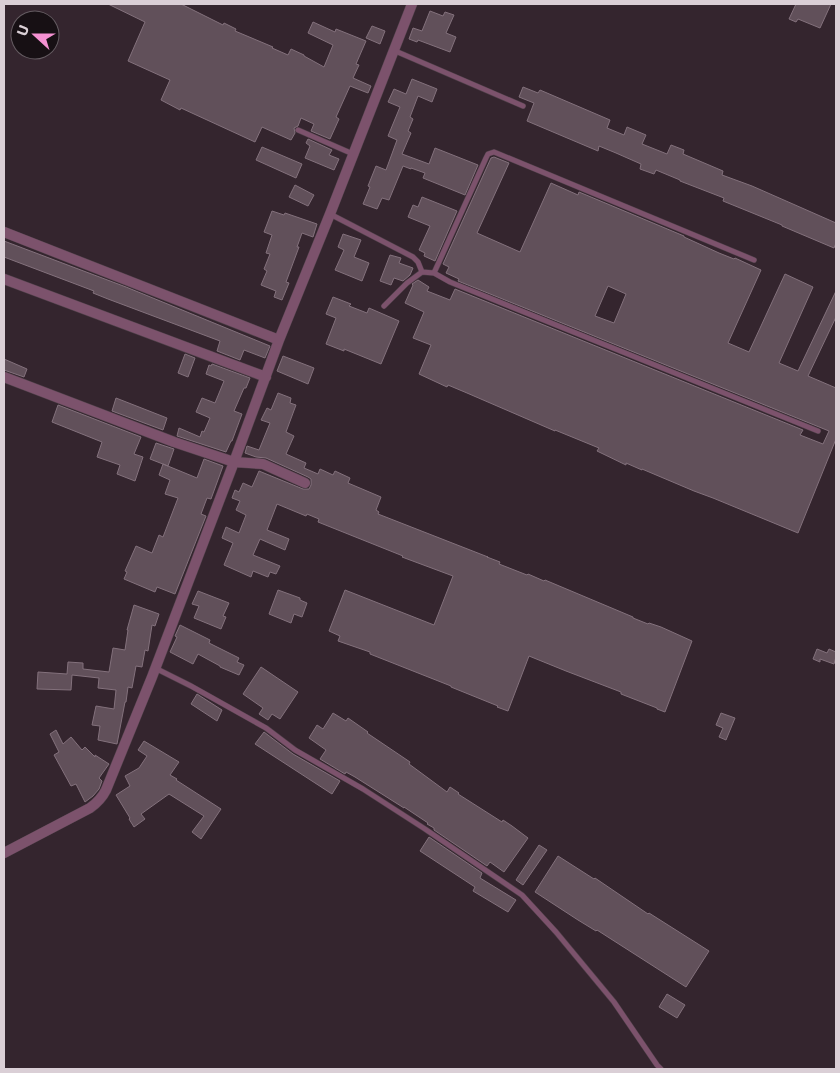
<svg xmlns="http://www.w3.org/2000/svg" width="840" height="1073" font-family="Commissioner,sans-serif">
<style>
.building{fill:#61505a;stroke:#83717c;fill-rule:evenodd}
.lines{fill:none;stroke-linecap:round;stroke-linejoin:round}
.lane-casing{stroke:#4f4049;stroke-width:6}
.street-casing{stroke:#4f4049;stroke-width:11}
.lane{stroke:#7c526c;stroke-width:5}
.street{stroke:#7c526c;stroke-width:10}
</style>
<rect width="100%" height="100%" fill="#34252e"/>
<path class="building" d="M108,4H181L223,25L224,23L236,29L235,31L273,47L272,48L288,55L291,49L304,55V56L324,67L333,45L308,33L313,22L335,32L336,29L366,41L356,64L359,65L353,78L371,86L368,93L350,86L336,117L339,119L330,139L311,131L314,124L301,118L298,126L294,128L295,133L291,140L262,127L255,142L181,108L180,110L161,100L170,80L128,61L145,22Z
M796,4H831L820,28L798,19L796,22L789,19Z
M430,11L443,16L445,12L454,15L446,33L456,37L450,52L418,40L417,42L409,39L413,28L422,31Z
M372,26L385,31L380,44L366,38Z
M412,79L437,89L432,102L418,96L410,117L413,119L408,131L411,133L402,154L429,164L435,148L478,165L465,195L423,178L425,173L411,168V169L403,166L389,200L382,198L377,209L363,204L370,187L368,186L376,166L386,170L397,140L388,136L400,107L388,102L394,89L406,94Z
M523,87L538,93L540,90L610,120L607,128L624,135L627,127L646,135L642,144L667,154L671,145L684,150L683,154L723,171L722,175L752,186L836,223V243L834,248L782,226V225L723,201L724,198L680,181V180L656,170L654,174L640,169L641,164L616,153L599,146L598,151L527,121L534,103L519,97Z
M308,139L332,150L329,155L339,159L334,170L305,158L310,146L306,143Z
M262,147L302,164L296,178L256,160Z
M494,157L509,163L477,233L520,252L551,183L578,195L579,192L684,236V237L719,253L734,259L735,258L761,270L728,343L749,352L785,274L813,287L779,363L798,371L836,291V317L808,376L836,388V439L798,533L713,498L694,491L642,469V470L626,463V465L597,451L599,448L555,430V431L467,393L448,385L447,387L419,374L431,345L413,338L424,312L405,303L413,285L412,284L418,280L429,287L427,291L450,300L455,289L803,430L800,435L823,444L829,431L458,281L459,279L446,273L449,267L443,264L491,158ZM608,286L626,294L614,323L595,316Z
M295,185L314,195L308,206L289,197Z
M422,197L457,211L435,261L424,256L425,253L419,250L430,226L408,217L413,205L418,207Z
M272,211L284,215L285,213L317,224L313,237L302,233L297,247H299L286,282L289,283L282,300L274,297L276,291L261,285L267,271L264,269L270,254L266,253L272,235L264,232Z
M343,234L361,240L354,257L369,263L362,281L335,270L344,250L338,247Z
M4,241L126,287L270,346L265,358L244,350L240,360L217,351L220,341L108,299L93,293L94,291L4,257Z
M390,255L401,258L399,263L413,268L410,275L403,281L394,278L391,285L380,281Z
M333,297L351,304L349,306L367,313L369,308L399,321L381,364L344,349V351L326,344L336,318L326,314Z
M185,354L195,358L188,377L178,373Z
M283,356L314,368L308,384L277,371Z
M4,359L27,369L24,377L4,370Z
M212,364L250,378L246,388H244L234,411L242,414L232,441H231L226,452L177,436L179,428L200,437L202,431L204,432L210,418L196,412L202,398L215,403L224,381L206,374L209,365L211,366Z
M278,393L291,398L290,403L296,405L286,432L294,436L286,454L306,463L304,468L318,474L320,469L333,475L335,471L350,478L348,483L381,497L376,510L379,512L378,514L488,557H487L500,562L499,564L527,575L528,574L544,581L545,580L633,617V618L648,624L649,623L661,627L692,641L665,712L657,709V708L621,694V692L566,671L529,656L508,711L497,707L498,706L451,687V686L370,654V652L338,641L340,636L329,631L345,590L434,625L453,576L402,557L403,556L318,522L319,519L307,514L306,516L277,504L267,530L289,539L285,550L260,539L253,555L280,566L276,574L270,572L268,577L253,571L251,577L224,565L233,543L222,538L226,527L239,533L246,515L236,510L240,501L232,498L235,490L239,492L243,483L252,487L259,471L303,489H309L311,485V479L308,477L266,458L256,457L245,453L247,446L259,450L270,423L261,420L267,408L271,410Z
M116,398L167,418L163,430L112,411Z
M58,405L141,437L134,454L143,457L135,481L117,474L120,465L97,457L102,442L52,422Z
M156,443L174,449L168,466L150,459Z
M204,459L223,466L211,499L207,498L201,514L206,516L175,594L157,587L155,592L124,579L127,572L125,571L136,546L152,553L159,535L163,537L178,498L165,494L170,480L159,475L163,464L197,478Z
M278,590L300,598V600L307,603L302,617L294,614L291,623L269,614Z
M198,591L229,603L223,616L226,617L221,629L194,618L199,606L192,604Z
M134,605L159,614L155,626L152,625L148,651L145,650L142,667L136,666L132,688L128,687L126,702H125L117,744L98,740L100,726L92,725L96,706L114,709L116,690L98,688L99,678L72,675L71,690L37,689L38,672L67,674L68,662L83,663V669L109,672L113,648L125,650L128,630H127Z
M180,625L210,640L209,643L239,658L237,662L244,665L239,675L220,667V666L198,654L193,664L170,652L177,637L175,636Z
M817,649L827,653L829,649L836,652V657L834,664L820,659V662L813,659Z
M261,667L298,692L280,719L272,714L268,720L259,714L263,708L243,694Z
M197,694L222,710L217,721L191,704Z
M333,713L346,721L348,718L368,732L367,733L410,762L409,764L447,792L450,787L459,793L458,794L502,822L503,820L512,826L528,838L504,872L490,862L487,866L434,830V828L427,824L428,823L404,807V808L355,777L346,772L345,774L320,759L326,750L309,738L317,725L323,729Z
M721,713L735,718L726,740L719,737L723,728L716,725Z
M56,730L63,744L71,737L82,750L85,747L95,757V755L109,764L99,778L102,781L99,789L93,796L85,802L76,784L71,786L54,755L59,752L50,734Z
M264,732L293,754L340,781L332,794L255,744Z
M144,741L179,762L170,775L177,779L176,780L221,809L201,839L192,832L204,816L169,794L141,814L145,819L134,827L129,819L130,818L116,795L130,786L125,776L139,768L147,756L138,750Z
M429,837L482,873L480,878L516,900L508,912L473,891L475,887L420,851Z
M539,845L547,850L523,885L516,880Z
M558,856L594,879L595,878L648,914L649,913L709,951L686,987L597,930L596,931L578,920L535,892Z
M667,994L685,1005L677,1018L659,1007Z"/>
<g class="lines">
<g class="lane-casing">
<path id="lane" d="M393,50L523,106
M298,130L353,154
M330,214L413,257L418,262L422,272L434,273L450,282L818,431
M434,273L486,158L488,154L494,152L754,260
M384,306L407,283L422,272
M155,668L191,686L266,728L295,750L363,789L425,829L522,895L556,932L614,1002L657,1065L661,1069"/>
</g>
<g class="street-casing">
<path id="street" d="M4,232L279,340
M4,279L266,377
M4,377L174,442L234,462L263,464L305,483
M4,853L90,808C97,803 102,798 106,790L152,677L234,462L279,340L330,214L412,4"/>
</g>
<use href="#lane" class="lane"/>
<use href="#street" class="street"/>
</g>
<rect width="840" height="1073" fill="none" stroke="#dacfd6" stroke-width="10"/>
<g transform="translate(35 35) rotate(291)"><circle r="24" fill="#171014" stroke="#655c62"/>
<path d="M0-4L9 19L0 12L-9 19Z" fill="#f591d2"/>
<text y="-8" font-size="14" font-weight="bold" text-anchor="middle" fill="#dacfd6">U</text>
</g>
</svg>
